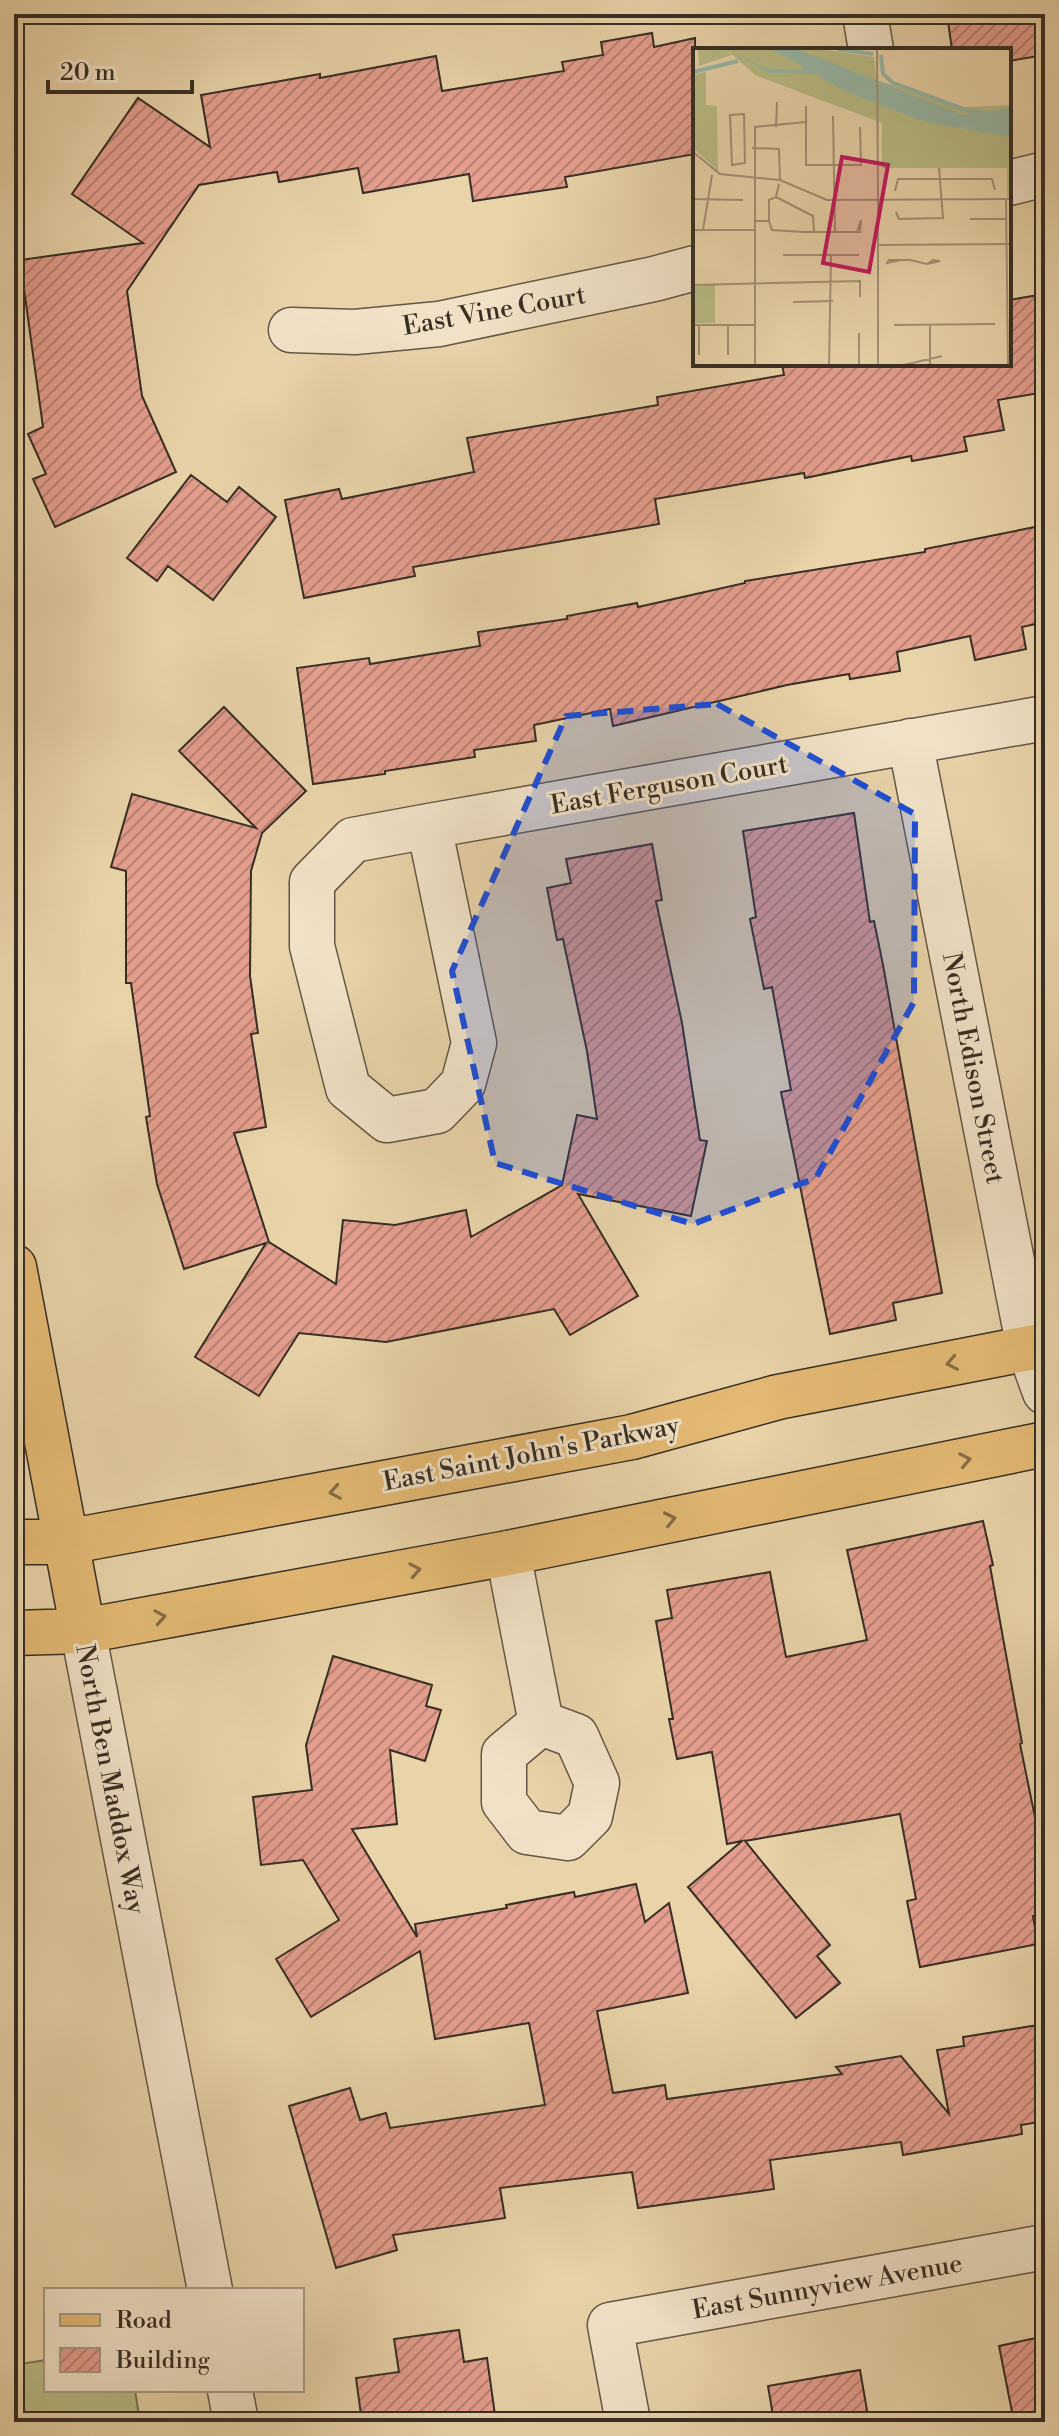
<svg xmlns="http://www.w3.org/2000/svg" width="1059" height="2436" font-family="'Libre Bodoni',serif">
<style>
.green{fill:#b9bc86;stroke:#787555;stroke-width:2}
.building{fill:url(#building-hatch);stroke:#372e24;stroke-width:2}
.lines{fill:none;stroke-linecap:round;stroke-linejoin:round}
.minor-casing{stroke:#645745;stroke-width:47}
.major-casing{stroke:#372e24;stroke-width:47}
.minor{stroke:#f1e2c7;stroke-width:44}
.major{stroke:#e4ba74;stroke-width:44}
.oneway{stroke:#856d48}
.marked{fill:#1d4ed8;fill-opacity:0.2;stroke:#1d4ed8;stroke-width:6;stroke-dasharray:16 10;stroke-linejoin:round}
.labels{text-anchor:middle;stroke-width:6;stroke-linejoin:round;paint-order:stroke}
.street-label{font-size:26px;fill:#372e24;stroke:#f1e2c7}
.inset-river{fill:none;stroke:#97b8a7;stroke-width:4}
.inset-road{fill:none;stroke:#a29174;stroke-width:2}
.view{fill:#c2185b;fill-opacity:0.15;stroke:#c2185b;stroke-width:4}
.inset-edge{fill:none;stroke:#372e24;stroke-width:4}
</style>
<defs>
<pattern id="building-hatch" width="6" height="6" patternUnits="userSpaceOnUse" patternTransform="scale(2)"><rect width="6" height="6" fill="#e59e8d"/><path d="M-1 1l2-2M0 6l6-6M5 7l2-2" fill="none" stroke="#ba8173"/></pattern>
</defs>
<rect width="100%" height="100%" fill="#e9d3a9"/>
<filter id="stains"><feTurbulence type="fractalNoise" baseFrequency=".0025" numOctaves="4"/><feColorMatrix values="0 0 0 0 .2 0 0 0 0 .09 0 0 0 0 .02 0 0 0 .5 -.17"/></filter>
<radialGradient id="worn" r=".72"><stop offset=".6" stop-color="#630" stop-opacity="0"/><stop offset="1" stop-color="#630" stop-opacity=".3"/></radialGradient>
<path class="green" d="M46,2360V2390H135L140,2422H14V2365Z"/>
<path class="building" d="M947,14H1045V55L1009,61V50H952Z
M652,33L654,47L695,38V154L565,177L567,187L473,201L469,174L363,193L358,168L279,182L277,172L199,185L127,291L142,396L176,472L55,527L33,479L46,474L28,434L43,427L20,260L143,243L72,194L138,98L210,147L201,95L320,74V78L436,56L442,91L564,71L562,62L603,55L601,42Z
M1045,294V392L998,400L1004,430L964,437L967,451L912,461L911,456L805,478L804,473L655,499L659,524L413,567L415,576L304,598L285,500L339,489L342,499L474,472L467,438L658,405L657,397L784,375L782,364H1009V300Z
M191,475L227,502L239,487L276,517L213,600L168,566L157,581L127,558Z
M1045,525V622L1022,627L1026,649L975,660L970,636L897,652L900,671L850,679L849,674L787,685L613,726L610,709L534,725L536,741L474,750L475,757L385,771V774L313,784L297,668L369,658L370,664L480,646L478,632L567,619V616L637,603L638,607L745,583V581L925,552V549Z
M224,707L306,791L262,833L251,871L250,976L258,1033L251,1034L266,1127L234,1133L269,1242L336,1284L343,1220L395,1225L466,1210L471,1237L562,1185L577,1115L597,1119L587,1051L563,939L557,940L547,888L571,883L566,859L652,844L662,900L656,901L682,1023L700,1140L707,1141L691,1216L578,1194L638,1296L570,1335L554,1309L386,1342L299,1333L259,1396L195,1357L266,1243L184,1269L157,1184L146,1117L150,1116L131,983H126V871L111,867L132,794L256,828L179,751Z
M854,813L870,922L874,921L883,965L942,1293L893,1303L896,1320L830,1334L781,1092L791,1090L772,987L764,989L750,919L756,917L743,831Z
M983,1521L993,1565L990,1566L1022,1743L1020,1744L1045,1866V1914L1033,1916L1038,1944L920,1967L907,1901L916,1899L900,1814L745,1841L830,1945L817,1956L840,1983L796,2018L688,1887L742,1841L727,1844L712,1752L677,1759L669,1719H673L656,1621L672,1618L667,1590L770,1572L786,1657L867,1640L847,1550Z
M333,1656L432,1685L426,1706L441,1710L425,1761L390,1750L397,1824L352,1829L417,1937L415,1924L507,1908L506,1905L574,1892L575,1897L636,1884L645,1922L669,1903L688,1993L597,2011L613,2093L665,2085L667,2099L842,2074L836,2067L901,2056L949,2114L937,2050L964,2046L963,2037L1045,2024V2121L1021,2125L1022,2134L903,2155L901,2142L770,2160L774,2189L638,2208L632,2172L500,2188L505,2218L393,2235L397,2250L336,2268L289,2106L350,2088L360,2120L386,2113L390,2128L545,2105L529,2023L435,2039L420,1951L311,2017L276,1959L339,1920L303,1860L261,1865L253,1797L312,1790L306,1745Z
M459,2330L464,2362L487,2358L496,2422H362L356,2378L399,2372L394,2339Z
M1045,2336V2422H1014L999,2346Z
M860,2370L869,2422H774L768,2386Z"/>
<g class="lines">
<g class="minor-casing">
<path id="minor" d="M865,14L871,50
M1009,183L1045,174
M291,330L355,332L439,324L654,279L695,268
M910,741L1029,1348L1045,1392
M429,826L474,1043L463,1084L437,1111L387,1120L348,1088L312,946V882L353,840L429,826L1045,718
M508,1553L541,1723L504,1754V1802L527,1832L568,1838L590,1816L597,1783L576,1736L541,1723
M83,1631L210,2290
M230,2390L236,2422
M628,2422L610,2325L1045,2247"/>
</g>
<g class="major-casing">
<path id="major" d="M14,1267L83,1631
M14,1542H66L632,1437L778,1397L1045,1345
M14,1633L83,1631L508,1553L1045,1444"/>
</g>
<use href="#minor" class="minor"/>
<use href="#major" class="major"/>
</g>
<defs><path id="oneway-chevron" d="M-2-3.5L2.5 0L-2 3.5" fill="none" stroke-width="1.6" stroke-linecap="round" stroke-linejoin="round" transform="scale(2)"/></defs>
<g class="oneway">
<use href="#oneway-chevron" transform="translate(952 1363) rotate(169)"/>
<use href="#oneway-chevron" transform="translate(965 1460) rotate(-11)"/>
<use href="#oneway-chevron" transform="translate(335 1492) rotate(170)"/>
<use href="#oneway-chevron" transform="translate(670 1519) rotate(-12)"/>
<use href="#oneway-chevron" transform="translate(415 1570) rotate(-10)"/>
<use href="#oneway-chevron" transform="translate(160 1617) rotate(-10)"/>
</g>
<path class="marked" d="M717,704L915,814L914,1002L816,1178L693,1224L495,1163L452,971L566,716Z"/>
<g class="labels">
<g class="street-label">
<text transform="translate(494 310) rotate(-10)" y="9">East Vine Court</text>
<text transform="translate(669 784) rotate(-10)" y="9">East Ferguson Court</text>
<text transform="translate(974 1068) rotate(79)" y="9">North Edison Street</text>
<text transform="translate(531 1453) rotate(-11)" y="9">East Saint John's Parkway</text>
<text transform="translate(111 1779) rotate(79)" y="9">North Ben Maddox Way</text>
<text transform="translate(827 2286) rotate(-10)" y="9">East Sunnyview Avenue</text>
</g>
</g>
<g transform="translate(693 48)">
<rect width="318" height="318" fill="#e9d3a9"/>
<path d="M33,1H128L181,9L183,32L270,59L318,57V149H314V120H189V75L62,27ZM13,24V57L24,58L25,123L0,100V27Z" fill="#b9bc86"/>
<path d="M5,1H33L39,7L6,18ZM22,236V275H0V239Z" fill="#b9bc86"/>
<path d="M37,1L68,19L100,23L112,19L77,1H104L270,67L318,60V89L233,74L153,44L123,26L75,25Z" fill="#97b8a7"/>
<path class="inset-river" d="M144,1L180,6M188,7L190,26L200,35L273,62L300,66M0,24L45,13"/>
<path class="inset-road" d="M184,1L185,152M113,58V117H168L167,79M51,66L52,115L39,117L37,67ZM140,68L142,184M83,79L84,54M59,100L86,101L87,132M0,104L27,126L87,132L134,152L318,151M202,143L205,131H299L302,142M83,149L120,168L121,184M0,151L50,152M313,151L315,317M203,164L206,171L250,170L246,120M277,171H313M63,173H76L79,182L111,184H167L168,172L164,184M76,173V152L83,149L86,136M0,182H62M10,182L19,127M185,197L318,196M90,207H166M208,212L194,215L196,212H217L234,216L247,213L240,212L234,216M0,237L167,233V249M100,254L140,253M237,276V317M0,277H63M35,277V307M201,277L302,276M6,307V277M0,317H51M62,317V79L113,74M136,317L138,207M166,317V285M185,317V152M211,317L249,308"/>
<path class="view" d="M149,109L195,117L176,224L130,215Z"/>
<rect width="318" height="318" class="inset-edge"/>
</g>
<rect width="1059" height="2436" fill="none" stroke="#e9d3a9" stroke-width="48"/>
<rect x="16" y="16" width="1027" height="2404" fill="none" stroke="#372e24" stroke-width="4"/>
<rect x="24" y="24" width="1011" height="2388" fill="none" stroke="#372e24" stroke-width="2"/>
<rect x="44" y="2288" width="260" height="104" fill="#f1e2c7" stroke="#a79a86" stroke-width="2"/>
<rect x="60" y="2314" width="40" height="12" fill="#e4ba74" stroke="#a79a86" stroke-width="2"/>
<text x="116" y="2328" font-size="24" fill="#372e24">Road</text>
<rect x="60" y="2348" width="40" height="24" fill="url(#building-hatch)" stroke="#a79a86" stroke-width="2"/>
<text x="116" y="2368" font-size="24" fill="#372e24">Building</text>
<path d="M48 80v12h144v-12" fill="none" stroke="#372e24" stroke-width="4"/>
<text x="60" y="80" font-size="24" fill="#372e24" stroke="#f1e2c7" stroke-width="6" paint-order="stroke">20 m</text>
<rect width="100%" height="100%" filter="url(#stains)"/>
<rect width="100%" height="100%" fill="url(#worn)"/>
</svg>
